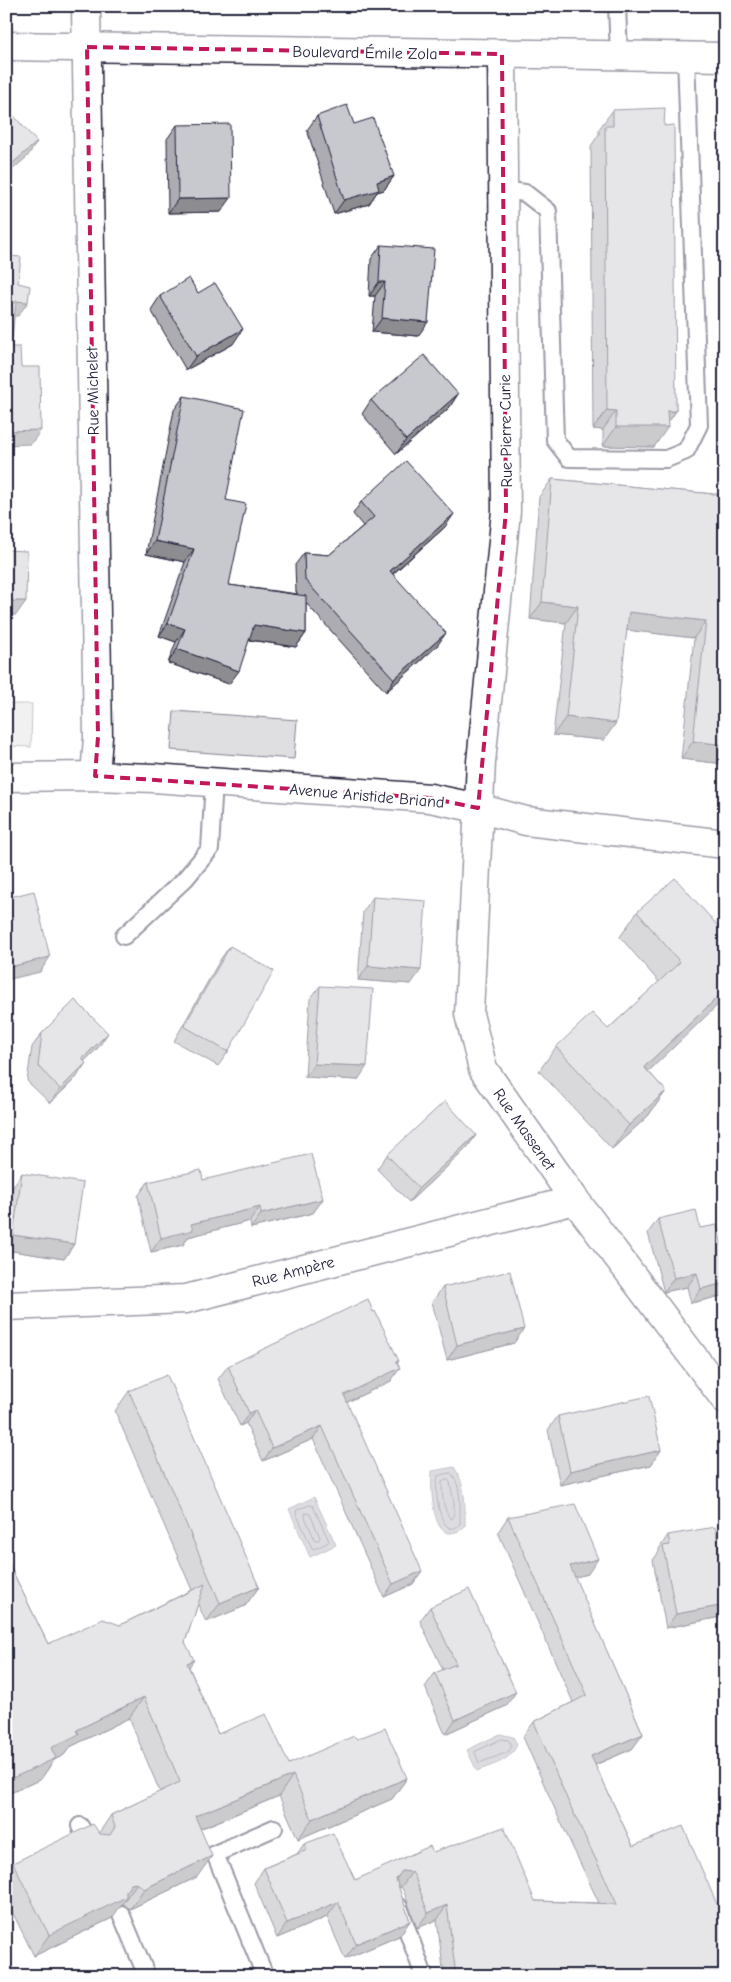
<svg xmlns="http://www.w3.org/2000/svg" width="731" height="1982" font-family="'Comic Neue',sans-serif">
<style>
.green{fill:#dfdfe2;stroke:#80808e}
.water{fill:#b4b4bc;stroke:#7a7a88}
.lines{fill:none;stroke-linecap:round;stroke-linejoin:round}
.shore{stroke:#5c5c6f;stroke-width:1}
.lane-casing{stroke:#22223b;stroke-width:20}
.street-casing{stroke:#22223b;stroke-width:31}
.secondary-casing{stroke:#22223b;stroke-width:31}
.lane{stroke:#fff;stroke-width:16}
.street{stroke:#fff;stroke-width:28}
.secondary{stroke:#fff;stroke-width:28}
.wall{fill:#acacb2;stroke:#22223b}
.shaded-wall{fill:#8c8c91;stroke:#22223b}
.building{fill:#c8c8cf;stroke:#22223b}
.marked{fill:none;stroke:#c2185b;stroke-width:4;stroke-dasharray:10 6;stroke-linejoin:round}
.labels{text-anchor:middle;stroke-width:4.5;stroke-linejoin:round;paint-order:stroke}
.street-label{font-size:16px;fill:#22223b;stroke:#fff}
</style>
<rect width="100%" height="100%" fill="#fff"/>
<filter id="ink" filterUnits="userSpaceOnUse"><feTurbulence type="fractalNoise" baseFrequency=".02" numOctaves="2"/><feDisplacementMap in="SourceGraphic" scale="10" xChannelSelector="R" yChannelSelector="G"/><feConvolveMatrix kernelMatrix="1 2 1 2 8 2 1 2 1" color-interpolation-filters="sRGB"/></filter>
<g filter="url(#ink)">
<path class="green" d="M6,704H32L31,747L6,746Z
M174,711L297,720L294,759L171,750Z"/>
<path class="water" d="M454,1467C466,1485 465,1505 465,1526C461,1531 457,1532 451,1533C431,1535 431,1484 432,1471Z
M314,1497L336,1545L310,1557L289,1509Z
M500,1734L513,1737L517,1744C512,1761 491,1765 477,1771L467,1750Z"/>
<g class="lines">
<path class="shore" d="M451,1473C462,1485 460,1508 460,1524C440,1544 433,1487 438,1476Z
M448,1480L450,1482L454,1503V1517L451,1519C443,1511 442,1494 442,1482Z
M310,1505L313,1506L329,1541L327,1543L314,1549L312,1548L296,1513L297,1510Z
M306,1513L310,1514L320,1537L319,1540H315L305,1517Z
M502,1739L508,1740L511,1743V1748L508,1752L479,1763L475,1752Z"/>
<g class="lane-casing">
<path id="lane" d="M617,6L619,55
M503,190L525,193L548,211L555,440L569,458L666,459L686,451L699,425L686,56
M124,936L185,879L210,849L214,781
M80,1826L91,1847
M399,1907L424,1976
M121,1914L147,1976
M265,1976L215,1854L274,1828"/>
</g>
<g class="street-casing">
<path id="street" d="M86,6L98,737L95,776
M502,54L506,511L481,762L469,1014L483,1069L575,1200L725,1399
M6,777L95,776L154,778L430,798L478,808L526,821L725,844
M6,1306L186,1299L575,1200"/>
</g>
<g class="secondary-casing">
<path id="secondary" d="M6,46L725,57"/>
</g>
<use href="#lane" class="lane"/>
<use href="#street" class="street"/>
<use href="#secondary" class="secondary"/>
</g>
<path class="wall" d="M613,110L664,126L676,411L668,423L654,447L603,446V430L593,429L591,146L599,134V129Z
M317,116L354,124L394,176L384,190L377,192L369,204L334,214L307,130Z
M177,125L221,212L168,213L167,139Z
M381,245L418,336L372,332L375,296H369L371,259Z
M198,293L233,344L186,370L151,310L160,296Z
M458,394L449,408L396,454L362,414L371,400Z
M184,396L226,500L229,585L298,594L296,592L295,565L304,553L329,555L363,526L353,514L361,502L445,527L393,574L437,646L386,692L306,603V633L296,647L249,640L229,684L168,663L176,642L159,636L185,562L146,554L174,410Z
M552,479L725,495V764L681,759L694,638L627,630L604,740L553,735L566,623L530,619L539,497Z
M373,897L411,984L358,980L363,912Z
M637,912L718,926L648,1071L666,1091L648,1116L612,1149L539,1071L556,1047L608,1029L659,982L620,937Z
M230,946L228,1052L218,1066L174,1041L220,960Z
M320,986L358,1080L305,1077L310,999Z
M42,1033L98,1048L84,1061L76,1078L50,1103L27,1081L32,1047Z
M476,1135L466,1149L409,1202L377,1169L387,1155Z
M22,1173L74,1244L64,1259L6,1250V1224L12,1188Z
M203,1180L323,1199L313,1213L251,1228L250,1221L188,1237L183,1245L151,1252L138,1196L148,1182Z
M658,1219L700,1228L721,1296L691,1303L687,1287L664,1292L648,1233Z
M443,1287L514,1343L447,1360L432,1302Z
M373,1312L397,1363L391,1381L347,1402L413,1584L384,1597L313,1439L263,1461L246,1423L240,1426L218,1379L228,1366Z
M129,1391L259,1587L245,1606L206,1622L198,1604L185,1642L189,1667L218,1734L289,1764L357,1739L407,1778L392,1799L298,1839L279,1796L200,1829L197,1877L130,1909L123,1904H121L112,1918L34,1956L6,1899V1873L13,1863L99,1833L111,1815L160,1792L129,1718L70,1747L64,1755L54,1760L41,1779L6,1795V1558L48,1644L120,1625L192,1590L115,1411Z
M558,1416L661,1450L651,1465L560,1485L548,1430Z
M508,1517L588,1574L574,1577L643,1734L632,1749L595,1765L633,1846L725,1976H444L437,1920L417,1928L404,1892L401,1887H398L410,1921L399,1936L345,1959L327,1917L277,1938L254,1883L264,1868L297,1854L304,1844L355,1880L433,1852L535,1901L599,1903L558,1816L523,1737L534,1722L573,1702L498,1532Z
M668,1535L725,1579V1611L720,1617L666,1628L653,1560L659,1552V1549Z
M430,1607L506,1706L445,1734L425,1687L435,1673L443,1670L420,1621Z"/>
<path class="shaded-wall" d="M37,142L27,157L6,175V169Z
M394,176L384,190L377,192L369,204L334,214L344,200L377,182Z
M231,198L221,212L168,213L178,199Z
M379,282H385L375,296H369Z
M16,301L28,302L18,316L6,315Z
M382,318L428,322L418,336L372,332Z
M243,329L233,344L186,370L196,356Z
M458,394L449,408L396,454L406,440Z
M607,410L616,411L603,430L593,429Z
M667,411H676L665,427H668L654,447L603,446L616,427Z
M41,430L31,444L6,445V431Z
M454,514L445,527L381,584L390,571Z
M155,541L194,549L185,562L146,554Z
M6,601H26L16,615H6Z
M542,602L578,606L566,623L530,619Z
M629,612L706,621L694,638L617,629Z
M168,623L185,629L176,642L159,636Z
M254,625L306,633L296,647L245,639Z
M446,633L437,646L386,692L394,679Z
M177,649L239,671L229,684L168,663Z
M566,717L616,723L604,740L553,735Z
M693,741L725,745V764L681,759Z
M50,957L40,972L6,980V968Z
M368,966L421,970L411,984L358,980Z
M725,990V998L627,1092L644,1067Z
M108,1033L98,1048L72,1073L82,1059Z
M86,1063L76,1078L50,1103L60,1089Z
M314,1064L367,1066L358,1080L305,1077Z
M666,1091L648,1116L612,1149L629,1125Z
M476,1135L466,1149L409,1202L419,1188Z
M323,1199L313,1213L251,1228L261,1214Z
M260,1207L250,1221L188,1237L183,1245L151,1252L161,1238L191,1224Z
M13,1235L74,1244L64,1259L6,1250V1244Z
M697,1273L687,1287L664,1292L674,1278Z
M725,1283V1290L721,1296L691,1303L701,1289Z
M524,1329L514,1343L447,1360L457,1345Z
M396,1361H399L390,1372L400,1368L391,1381L335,1408L344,1395Z
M255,1410L246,1423L240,1426L249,1413Z
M322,1426L313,1439L263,1461L272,1448Z
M661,1450L651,1465L560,1485L570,1471Z
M598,1559L588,1574L559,1581L570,1566Z
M422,1571L413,1584L384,1597L393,1584Z
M259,1587L245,1606L206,1622L220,1603Z
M725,1605V1611L720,1617L666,1628L676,1614Z
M194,1660L179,1681L187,1663Z
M516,1692L506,1706L445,1734L455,1720Z
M144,1697L129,1718L70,1747L64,1755L54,1760L41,1779L6,1795V1781L51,1748L77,1730Z
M643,1734L632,1749L580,1771L591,1756Z
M293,1775L279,1796L180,1837L195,1816Z
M407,1778L392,1799L298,1839L312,1819Z
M212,1856L197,1877L130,1909L144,1889Z
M402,1871L412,1872L401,1887L391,1886L385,1894Z
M137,1883L112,1918L34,1956L49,1935L131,1884Z
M338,1902L327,1917L277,1938L287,1923Z
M447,1905L437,1920L417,1928L428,1913Z
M410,1921L399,1936L345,1959L356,1944Z"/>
<path class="building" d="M347,105L354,124L373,118L394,176L377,182L379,190L344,200L317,116Z
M6,107L37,142L6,169Z
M665,108L664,126L674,125L676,411H667L668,427H616V411L607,410L605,126H613V110Z
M230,124L231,198L178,199L177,125Z
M381,245L434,249L428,322L382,318L385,282H379Z
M6,247H9L8,256L21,257L18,283L30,286L28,302L16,301L11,347H20L21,367H40L41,430L6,431Z
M189,278L198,293L215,283L243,329L196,356L160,296Z
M424,355L458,394L406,440L371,400Z
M184,396L244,409L226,500L246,504L229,585L306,596V633L254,625L239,671L177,649L185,629L168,623L194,549L155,541Z
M406,461L454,514L390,571L446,633L394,679L305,580L304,553L329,555L374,517L361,502Z
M552,479L725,495V745L693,741L706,621L629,612L616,723L566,717L578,606L542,602Z
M6,550L27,551L26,601H6Z
M675,878L718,926L725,920V990L644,1067L666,1091L629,1125L556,1047L592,1013L608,1029L680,962L637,912Z
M34,891L50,957L6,968V898Z
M373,897L426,901L421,970L368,966Z
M230,946L274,971L228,1052L184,1026Z
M320,986L373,989L367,1066L314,1064Z
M75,1000L108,1033L82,1059L86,1063L60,1089L38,1066L42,1033Z
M445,1101L476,1135L419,1188L387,1155Z
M311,1154L323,1199L261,1214L260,1207L191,1224L193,1230L161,1238L148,1182L201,1170L203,1180Z
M22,1173L83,1183L74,1244L13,1235Z
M696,1210L700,1228L717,1225L725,1256V1283L701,1289L697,1273L674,1278L658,1219Z
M510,1271L524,1329L457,1345L443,1287Z
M368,1299L373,1312L375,1311L399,1361H396L400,1368L344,1395L422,1571L393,1584L322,1426L272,1448L255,1410L249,1413L228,1366Z
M167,1375L259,1587L220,1603L129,1391Z
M649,1396L661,1450L570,1471L558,1416Z
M575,1504L598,1559L570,1566L643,1734L591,1756L633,1846L683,1826L722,1916L725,1914V1976H456L447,1905L428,1913L415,1877L412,1872L402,1871L396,1879L410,1921L356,1944L338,1902L287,1923L264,1868L307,1850L304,1844L333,1833L355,1880L430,1846L433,1852L504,1827L535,1901L617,1904L568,1801L534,1722L587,1695L508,1517Z
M715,1527L725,1579V1605L676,1614L663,1546L670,1545L668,1535Z
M6,1558L48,1644L103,1619L120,1625L205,1584L185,1642L194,1660L187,1663L218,1734L266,1714L289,1764L354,1736L357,1739L385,1728L407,1778L312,1819L293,1775L195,1816L212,1856L144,1889L137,1883L131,1884L126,1891V1897L49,1935L13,1863L93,1824L100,1834L110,1835L115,1827L111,1815L180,1782L144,1697L77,1730L79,1734L51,1748L56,1758L6,1781Z
M469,1589L516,1692L455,1720L435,1673L456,1664L430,1607Z"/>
</g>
<path d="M0 0H731V1982H0ZM87,47L502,54L506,511L478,808L430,798L95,776L98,737Z" fill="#fff" fill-opacity=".55" fill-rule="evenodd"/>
<path class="marked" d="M87,47L502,54L506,511L478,808L430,798L95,776L98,737Z"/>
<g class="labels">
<g class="street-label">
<text transform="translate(365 52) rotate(1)" y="6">Boulevard Émile Zola</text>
<text transform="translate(92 391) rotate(-91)" y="6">Rue Michelet</text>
<text transform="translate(505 431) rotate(-91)" y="6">Rue Pierre Curie</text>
<text transform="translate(367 795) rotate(5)" y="6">Avenue Aristide Briand</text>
<text transform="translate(525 1129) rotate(55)" y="6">Rue Massenet</text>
<text transform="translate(293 1271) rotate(-14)" y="6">Rue Ampère</text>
</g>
</g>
<rect width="731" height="1982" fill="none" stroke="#fff" stroke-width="25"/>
<rect x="12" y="12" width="706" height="1957" fill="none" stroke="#22223b" stroke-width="2" filter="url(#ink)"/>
</svg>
